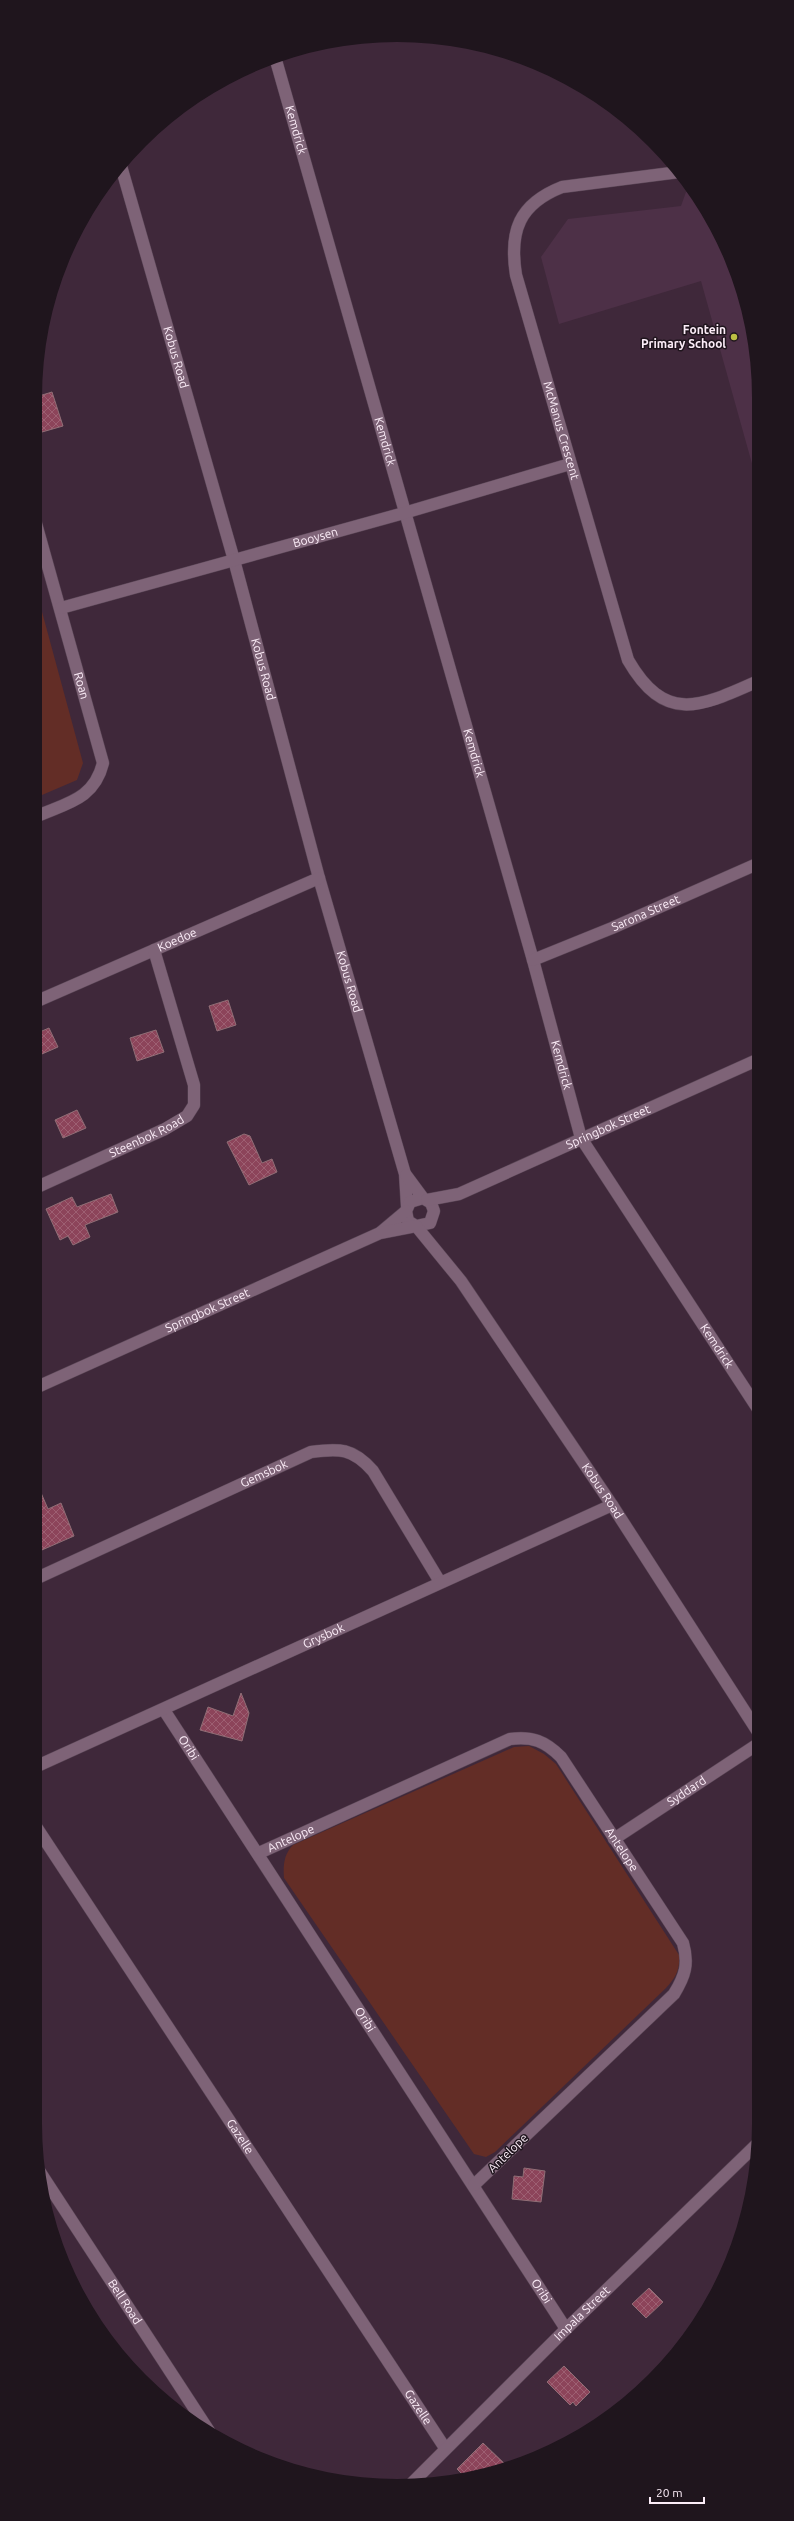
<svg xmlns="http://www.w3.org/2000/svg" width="794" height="2521" font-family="Ubuntu,sans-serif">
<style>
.built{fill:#4d3047}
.green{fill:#632d26}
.building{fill:url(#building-cross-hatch);stroke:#906e76}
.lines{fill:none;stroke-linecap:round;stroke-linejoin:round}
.street-casing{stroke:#594555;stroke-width:13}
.street{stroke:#7e6377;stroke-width:12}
.poi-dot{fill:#bdbf43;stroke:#1f151d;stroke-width:1.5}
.labels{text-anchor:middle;stroke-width:3;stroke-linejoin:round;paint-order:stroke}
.street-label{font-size:12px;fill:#fcedf8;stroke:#1f151d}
.poi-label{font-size:12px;font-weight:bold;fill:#fcedf8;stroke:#1f151d;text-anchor:end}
</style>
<defs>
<pattern id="building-cross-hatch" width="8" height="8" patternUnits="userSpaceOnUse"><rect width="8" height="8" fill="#8c445a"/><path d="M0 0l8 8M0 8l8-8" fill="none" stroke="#9d5f72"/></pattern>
</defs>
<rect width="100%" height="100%" fill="#3f283a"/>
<path class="built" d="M691,191L722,237L756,350V478L701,281L559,324L541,257L568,219L681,206L686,192Z"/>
<path class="green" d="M35,586L83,763L77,780L35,798Z
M529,1746L544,1754L556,1764L679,1955C680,1970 676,1977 666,1988L495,2152L486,2157L474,2154L284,1878C283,1865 284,1854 293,1845L514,1747Z"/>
<path class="building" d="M52,392L63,426L35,434V408L42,406L39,396Z
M228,1000L236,1025L217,1031L209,1006Z
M49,1028L58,1047L35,1057V1034Z
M156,1030L164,1052L137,1061L130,1038Z
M77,1110L86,1128L63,1138L55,1120Z
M244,1134L250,1136L262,1163L272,1159L277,1172L249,1185L227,1142Z
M111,1194L118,1212L85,1225L90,1237L73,1245L68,1236L60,1240L46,1209L72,1197L77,1207Z
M35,1479L48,1509L61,1503L74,1536L35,1553Z
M241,1693L249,1713L242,1741L200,1730L208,1707L233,1716Z
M524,2168L545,2171L541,2202L512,2199L514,2176L523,2177Z
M649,2288L663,2302L646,2318L632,2304Z
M564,2366L590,2392L576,2406L573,2402L570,2405L547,2382Z
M483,2443L508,2467L491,2474L466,2478L457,2469Z"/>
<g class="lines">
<g class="street-casing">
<g id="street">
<path id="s1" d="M275,57L533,960L581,1138L758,1409"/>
<path id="s2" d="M121,166L234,560L319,878L405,1174L407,1207"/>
<path id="s3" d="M679,172L562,187C519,204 509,231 516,275L628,660C665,724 700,707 756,682"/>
<path id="s4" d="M35,520L103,763C94,800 66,803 35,817"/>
<path id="s5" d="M61,608L404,513L570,464"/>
<path id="s6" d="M533,960L612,928L757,864"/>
<path id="s7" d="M35,1002L319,878"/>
<path d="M406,1175L423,1198L431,1203L434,1211L430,1223L416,1226L408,1221L406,1211L410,1202L423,1198"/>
<path id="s8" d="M35,1188L165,1129L187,1116L194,1105V1085L154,950"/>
<path id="s9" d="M427,1200L459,1194L757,1060"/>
<path d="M381,1232L406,1211"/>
<path id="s10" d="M35,1388L380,1233L416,1226L461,1281L612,1505L758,1732"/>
<path id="s11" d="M35,1579L311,1452C339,1448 353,1448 373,1471L440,1582"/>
<path id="s12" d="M164,1710L566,2329"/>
<path id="s13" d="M35,1767L612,1505"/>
<path id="s14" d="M35,1825L445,2448"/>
<path id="s15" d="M614,1839L758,1744"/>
<path id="s16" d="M259,1853L510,1739C532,1736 545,1741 561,1757L683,1943C689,1964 685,1976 674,1994L474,2185"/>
<path id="s17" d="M40,2172L209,2431"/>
<path id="s18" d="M410,2485L566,2329L757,2144"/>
</g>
</g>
<use href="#street" class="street"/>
</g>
<circle class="poi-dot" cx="734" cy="337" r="4"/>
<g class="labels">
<g class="street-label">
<text dy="4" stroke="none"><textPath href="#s1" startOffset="76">Kemdrick</textPath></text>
<text dy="4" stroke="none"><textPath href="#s2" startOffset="199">Kobus Road</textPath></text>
<text dy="4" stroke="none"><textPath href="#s3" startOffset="390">McManus Crescent</textPath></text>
<text dy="4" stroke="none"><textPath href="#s1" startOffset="400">Kemdrick</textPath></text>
<text dy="4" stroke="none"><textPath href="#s5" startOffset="264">Booysen</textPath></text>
<text dy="4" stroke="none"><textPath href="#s2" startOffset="523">Kobus Road</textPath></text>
<text dy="4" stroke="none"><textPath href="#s4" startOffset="172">Roan</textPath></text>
<text dy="4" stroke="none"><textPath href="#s1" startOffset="724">Kemdrick</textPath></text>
<text dy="4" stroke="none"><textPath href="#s6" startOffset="122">Sarona Street</textPath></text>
<text dy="4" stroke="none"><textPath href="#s7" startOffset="155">Koedoe</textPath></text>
<text dy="4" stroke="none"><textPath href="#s2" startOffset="847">Kobus Road</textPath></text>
<text dy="4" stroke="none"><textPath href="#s1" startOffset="1048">Kemdrick</textPath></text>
<text dy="4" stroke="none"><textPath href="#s9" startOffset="196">Springbok Street</textPath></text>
<text dy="4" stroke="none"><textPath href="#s8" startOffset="123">Steenbok Road</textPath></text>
<text dy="4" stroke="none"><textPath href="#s10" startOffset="189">Springbok Street</textPath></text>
<text dy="4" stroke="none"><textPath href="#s1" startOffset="1372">Kemdrick</textPath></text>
<text dy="4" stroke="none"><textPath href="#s11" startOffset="252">Gemsbok</textPath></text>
<text dy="4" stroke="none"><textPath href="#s10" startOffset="739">Kobus Road</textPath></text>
<text dy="4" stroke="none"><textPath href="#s13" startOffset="317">Grysbok</textPath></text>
<text dy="4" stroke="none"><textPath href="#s12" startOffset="45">Oribi</textPath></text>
<text dy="4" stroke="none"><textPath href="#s15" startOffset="87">Syddard</textPath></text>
<text dy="4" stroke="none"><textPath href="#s16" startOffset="35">Antelope</textPath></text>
<text dy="4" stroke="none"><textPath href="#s16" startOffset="443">Antelope</textPath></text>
<text dy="4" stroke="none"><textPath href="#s12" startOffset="369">Oribi</textPath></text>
<text dy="4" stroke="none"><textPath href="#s14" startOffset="373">Gazelle</textPath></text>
<text transform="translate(508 2153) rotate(-44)" y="4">Antelope</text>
<text dy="4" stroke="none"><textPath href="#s12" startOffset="693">Oribi</textPath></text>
<text dy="4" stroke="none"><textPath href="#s17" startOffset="155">Bell Road</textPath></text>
<text dy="4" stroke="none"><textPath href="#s18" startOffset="243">Impala Street</textPath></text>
<text dy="4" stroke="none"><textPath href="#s14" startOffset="697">Gazelle</textPath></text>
</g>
<g class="poi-label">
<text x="726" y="334">Fontein<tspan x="726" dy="14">Primary School</tspan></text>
</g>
</g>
<path d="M0 0H794V2521H0ZM397 42H397A355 355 0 0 1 752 397V2124A355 355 0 0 1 397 2479H397A355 355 0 0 1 42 2124V397A355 355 0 0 1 397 42Z" fill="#1f151d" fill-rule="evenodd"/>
<path d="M650 2497v6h54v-6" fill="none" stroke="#fcedf8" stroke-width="2"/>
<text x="656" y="2497" font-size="12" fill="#fcedf8" stroke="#1f151d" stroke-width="3" paint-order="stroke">20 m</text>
</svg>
